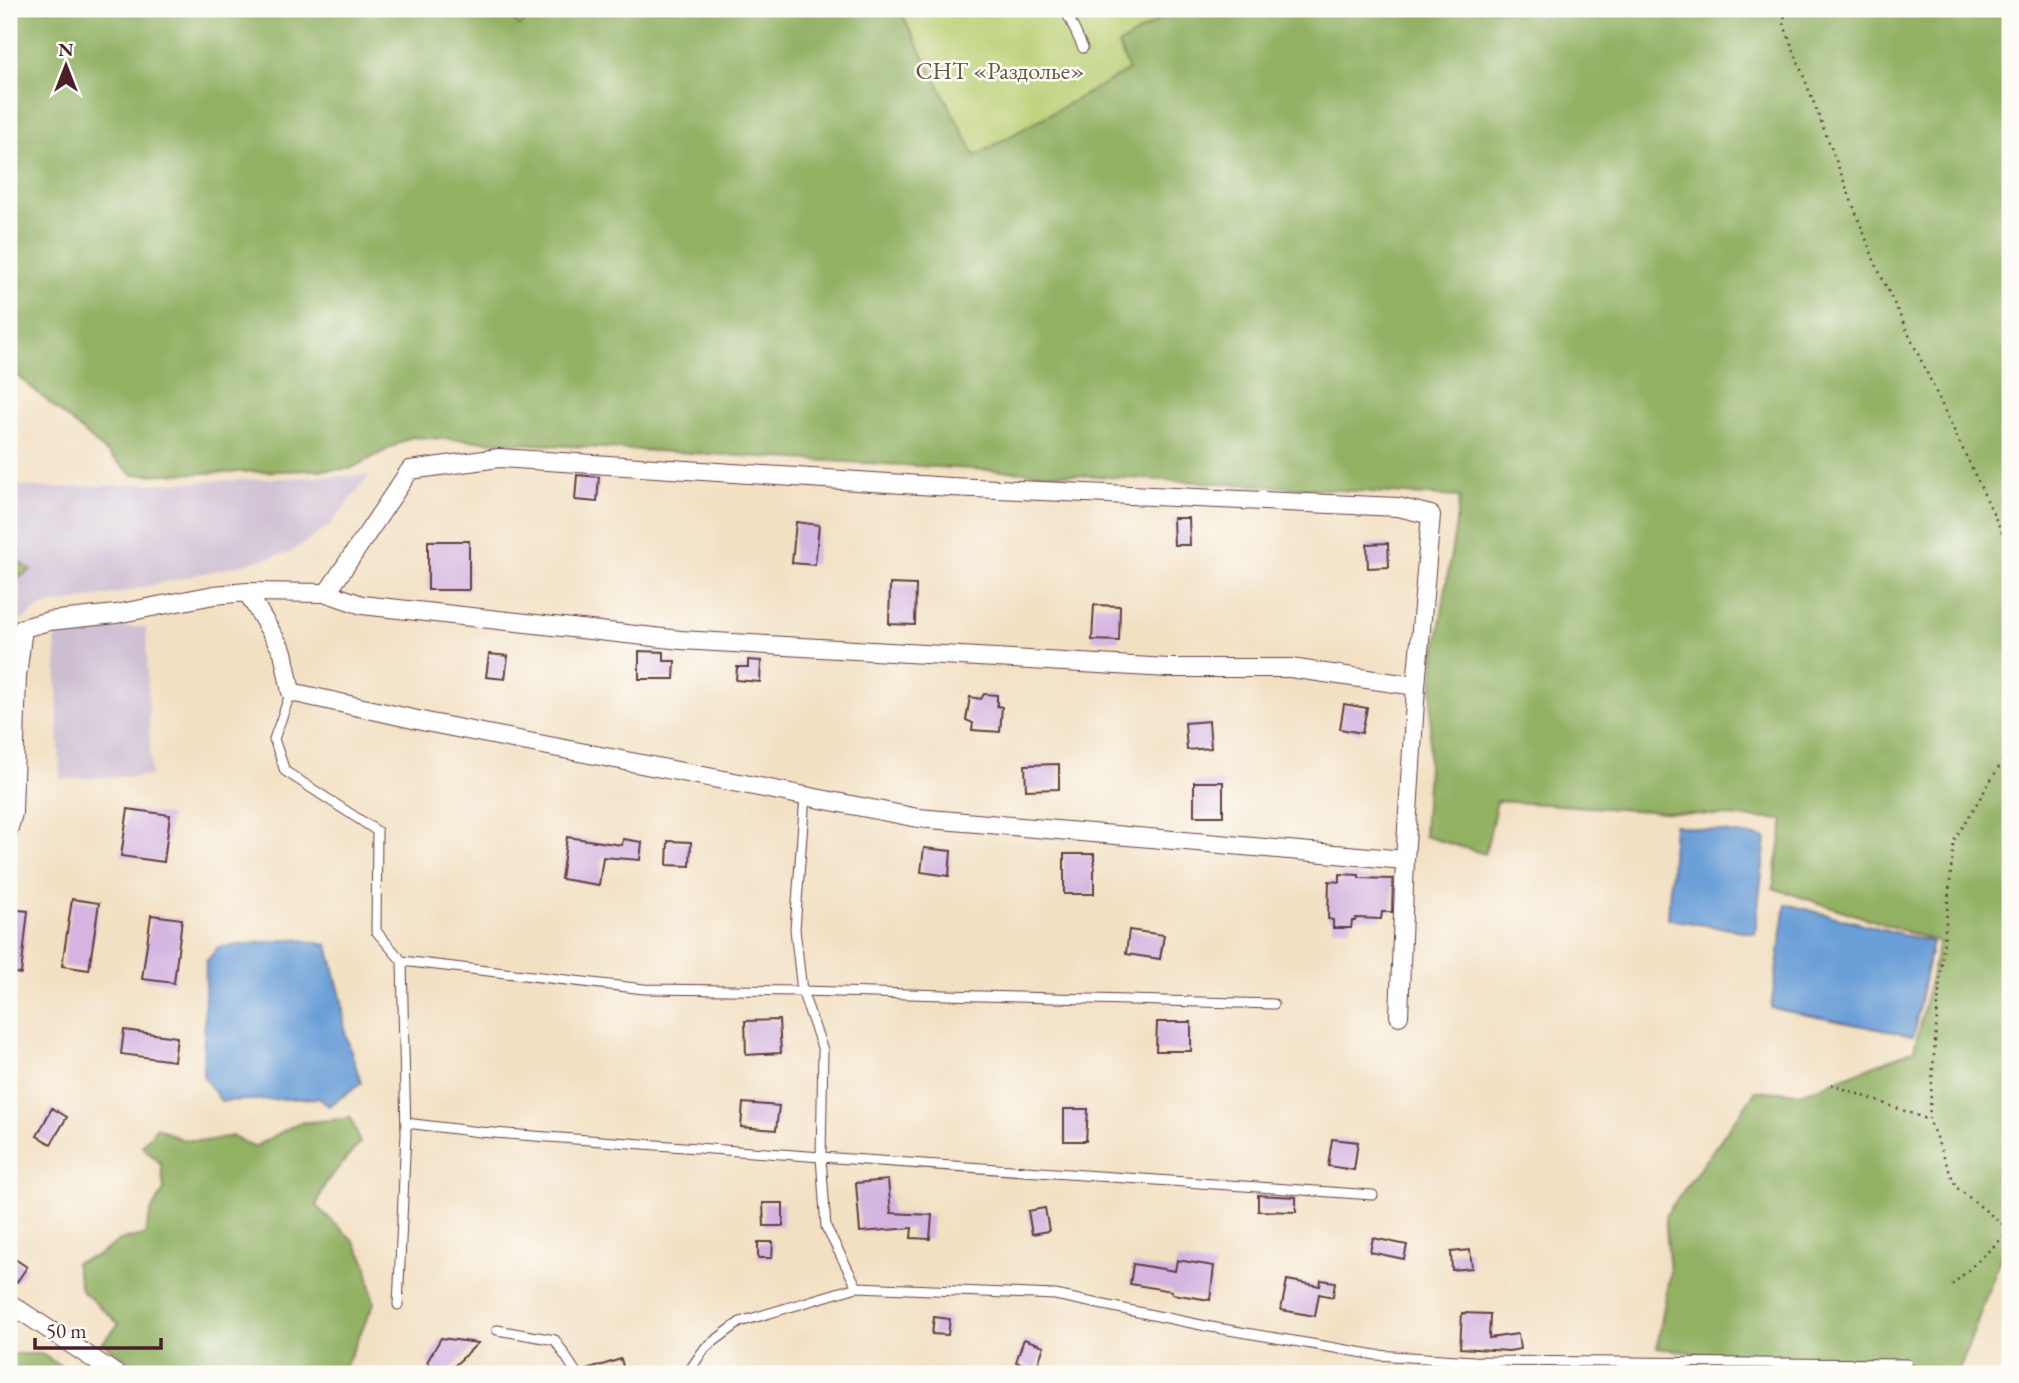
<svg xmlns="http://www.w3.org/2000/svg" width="2019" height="1383" font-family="'EB Garamond',serif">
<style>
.industrial{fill:#cdbed2}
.green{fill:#b9ce72;stroke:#82764e;stroke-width:2}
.forest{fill:#92b164;stroke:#6e6848;stroke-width:2}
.water{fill:#6a9fd7;stroke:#5a5f81;stroke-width:2}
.building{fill:#d4b5e0}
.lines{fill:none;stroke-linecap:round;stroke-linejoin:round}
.lane-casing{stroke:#633c42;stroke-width:11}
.street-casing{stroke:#633c42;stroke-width:20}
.path{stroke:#633c42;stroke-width:2.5;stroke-dasharray:2 5;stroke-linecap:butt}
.lane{stroke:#fff;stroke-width:9}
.street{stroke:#fff;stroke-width:18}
.labels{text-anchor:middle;stroke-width:5;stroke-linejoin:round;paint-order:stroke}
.park-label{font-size:24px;fill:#6b5440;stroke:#fdfcf7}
</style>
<rect width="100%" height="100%" fill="#fdfcf7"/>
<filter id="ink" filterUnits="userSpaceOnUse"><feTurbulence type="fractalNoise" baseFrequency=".0143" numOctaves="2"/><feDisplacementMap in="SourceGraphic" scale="14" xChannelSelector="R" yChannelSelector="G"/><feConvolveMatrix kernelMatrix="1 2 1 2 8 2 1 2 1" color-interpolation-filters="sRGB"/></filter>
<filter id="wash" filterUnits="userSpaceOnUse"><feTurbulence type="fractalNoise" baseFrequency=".00686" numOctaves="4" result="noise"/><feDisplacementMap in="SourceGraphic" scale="28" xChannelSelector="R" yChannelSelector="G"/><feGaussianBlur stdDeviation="1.57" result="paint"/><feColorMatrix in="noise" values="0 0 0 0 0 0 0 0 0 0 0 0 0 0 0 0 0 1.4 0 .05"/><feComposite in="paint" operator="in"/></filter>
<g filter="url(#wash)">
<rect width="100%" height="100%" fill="#f2e0c2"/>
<path class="industrial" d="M370,475L329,526L290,553L119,593L40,607L20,621L10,646L9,679V484L42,488Z
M146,627L151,776L60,779L55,629Z"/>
<path class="green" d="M505,9H541L519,26Z
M899,9H1177L1119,45L1129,70L975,156Z"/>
<path class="forest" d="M9,9H505L519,26L541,9H899L975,156L1129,70L1118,45L1177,9H2010V1241L2004,1248L1958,1374H1894V1357L1813,1369L1657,1348L1670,1271L1665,1216L1756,1091L1804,1093L1914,1050L1939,942L1773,888L1784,820L1497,801L1485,854L1424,836L1434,663L1460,497L411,437L350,469L133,475L9,368Z
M9,555L31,570L9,584Z
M351,1118L360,1143L326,1182L316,1206L354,1241L366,1263L374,1303L342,1374H151L102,1343L119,1324L81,1290L75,1263L99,1255L120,1240L145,1235L151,1211L164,1190L161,1164L142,1146L157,1127L180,1139L206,1141L232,1136L254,1147L298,1123Z
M17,1354H41L75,1374H9V1355Z"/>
<path class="water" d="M1674,825L1766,838L1755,933L1668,919Z
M1786,904L1932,942L1913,1036L1771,1008Z
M296,939L328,945L342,1002L345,1032L361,1083L329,1106L318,1098L221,1101L203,1076L206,962L218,947Z"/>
<g id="blocks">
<path class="building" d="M577,475L599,477L597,502L575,500Z
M1173,518H1189L1190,545H1174Z
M796,522L819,525L815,565L792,563Z
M428,541H469V590H428Z
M1388,543L1389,567L1368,568L1367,544Z
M890,584L916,585L915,625L889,624Z
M1094,605L1120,606L1119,641L1092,640Z
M639,651L664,652V661H675L674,679H639Z
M489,654L508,656L505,679L486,677Z
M748,660L761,661L760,682L736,680L737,667H748Z
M984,694L997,695V706L1002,707L1000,732L972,730L973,723L966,720L970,697L981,699Z
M1344,704L1367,708L1362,733L1340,729Z
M1209,721L1211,748L1187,750L1185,723Z
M1059,764V789L1026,790L1025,765Z
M1194,782H1223V816H1194Z
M128,809L170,815L164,862L121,856Z
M567,837L622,845L623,839L642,842L640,860L603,857L599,885L561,879Z
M668,841L691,842L690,866L667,865Z
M924,848L951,851L949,876L921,872Z
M1064,854H1094V894H1064Z
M1340,874L1359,875V878L1393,879L1392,912H1382L1381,919L1356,918L1355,921H1352L1351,928H1333V920L1328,919L1329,881L1340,882Z
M72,899L99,903L89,970L62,966Z
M9,909L28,911L21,974L9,972Z
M151,915L182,919L174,983L142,979Z
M1129,930L1164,935L1160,959L1126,954Z
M779,1020L781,1053L746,1055L745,1021Z
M1157,1022H1191V1051H1156Z
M124,1030L177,1037L174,1061L121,1054Z
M743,1103L779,1106L776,1130L741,1127Z
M52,1108L67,1117L51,1144L37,1136Z
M1064,1109H1088L1086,1141H1064Z
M1332,1139L1358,1142L1354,1170L1328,1166Z
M888,1180L891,1213L932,1215L930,1239L911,1238L912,1228L860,1232L856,1183Z
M1258,1195L1296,1197V1212L1258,1211Z
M763,1203H783V1226H764Z
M1045,1208L1049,1231L1032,1234L1028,1211Z
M1373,1238L1407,1245L1404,1259L1370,1252Z
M758,1242H773L772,1258H758Z
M1470,1250L1472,1268L1452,1270L1451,1252Z
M9,1255L27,1267L17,1282L9,1277Z
M1177,1260L1214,1266L1210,1300L1172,1294V1291L1130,1284L1133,1264L1175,1271Z
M1287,1280L1320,1286L1321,1280L1335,1282L1333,1297L1319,1294L1315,1316L1281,1310Z
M1462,1313L1490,1314L1489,1338L1518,1334L1520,1349L1509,1351L1460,1348Z
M934,1317L950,1319L948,1335L932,1334Z
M441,1338L478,1343L446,1374H439L427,1362Z
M1024,1339L1044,1346L1036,1369L1016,1362Z
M621,1359L625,1374H584L583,1371Z"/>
</g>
</g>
<g filter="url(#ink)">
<use href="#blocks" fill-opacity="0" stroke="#633c42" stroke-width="2"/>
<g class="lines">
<g class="lane-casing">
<path id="lane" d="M1065,9L1083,48
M291,692L274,739L285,771L377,831L376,931L402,961L644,989L802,991L795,929L805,796
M406,1123L480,1132L821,1157L1373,1195
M857,1287L826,1227L821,1157L823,1050L802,991L1274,1004
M398,1305L406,1134L402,961
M497,1330L555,1340L577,1374
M687,1374L705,1348L740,1322L857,1287L1055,1295L1211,1327L1376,1355L1474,1361L1907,1364
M1471,1374L1474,1361"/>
</g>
<g class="street-casing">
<path id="street" d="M247,592L283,652L291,692L431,723L918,818L1405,860L1399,1016
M327,593L362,605L681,640L1168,668H1290L1416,686
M9,828L13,813L17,676L23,628L49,621L116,614L214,595L247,592L327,593L410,470L499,458L951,487L1398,507L1431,515L1416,686L1405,860
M9,1303L116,1374"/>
</g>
<path class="path" d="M1785,9L1784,25L1876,265L2010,549V634
M2010,684L2002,762L1954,841L1939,991L1929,1120L1956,1187L2010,1230
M1831,1084L1929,1120
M1952,1285L2010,1231"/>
<use href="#lane" class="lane"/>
<use href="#street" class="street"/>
</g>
</g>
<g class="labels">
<g class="park-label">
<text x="1000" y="79">СНТ «Раздолье»</text>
</g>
</g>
<rect width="2019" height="1383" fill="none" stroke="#fdfcf7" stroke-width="35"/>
<g transform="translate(66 66)" stroke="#fdfcf7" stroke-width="5" paint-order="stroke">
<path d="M0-5L12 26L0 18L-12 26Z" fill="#4a1f2b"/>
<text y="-10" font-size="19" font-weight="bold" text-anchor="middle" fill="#4a1f2b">N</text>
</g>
<path d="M35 1338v10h126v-10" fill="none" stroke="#4a1f2b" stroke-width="3.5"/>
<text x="46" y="1338" font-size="21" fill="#4a1f2b" stroke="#fdfcf7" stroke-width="5" paint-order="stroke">50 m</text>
</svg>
